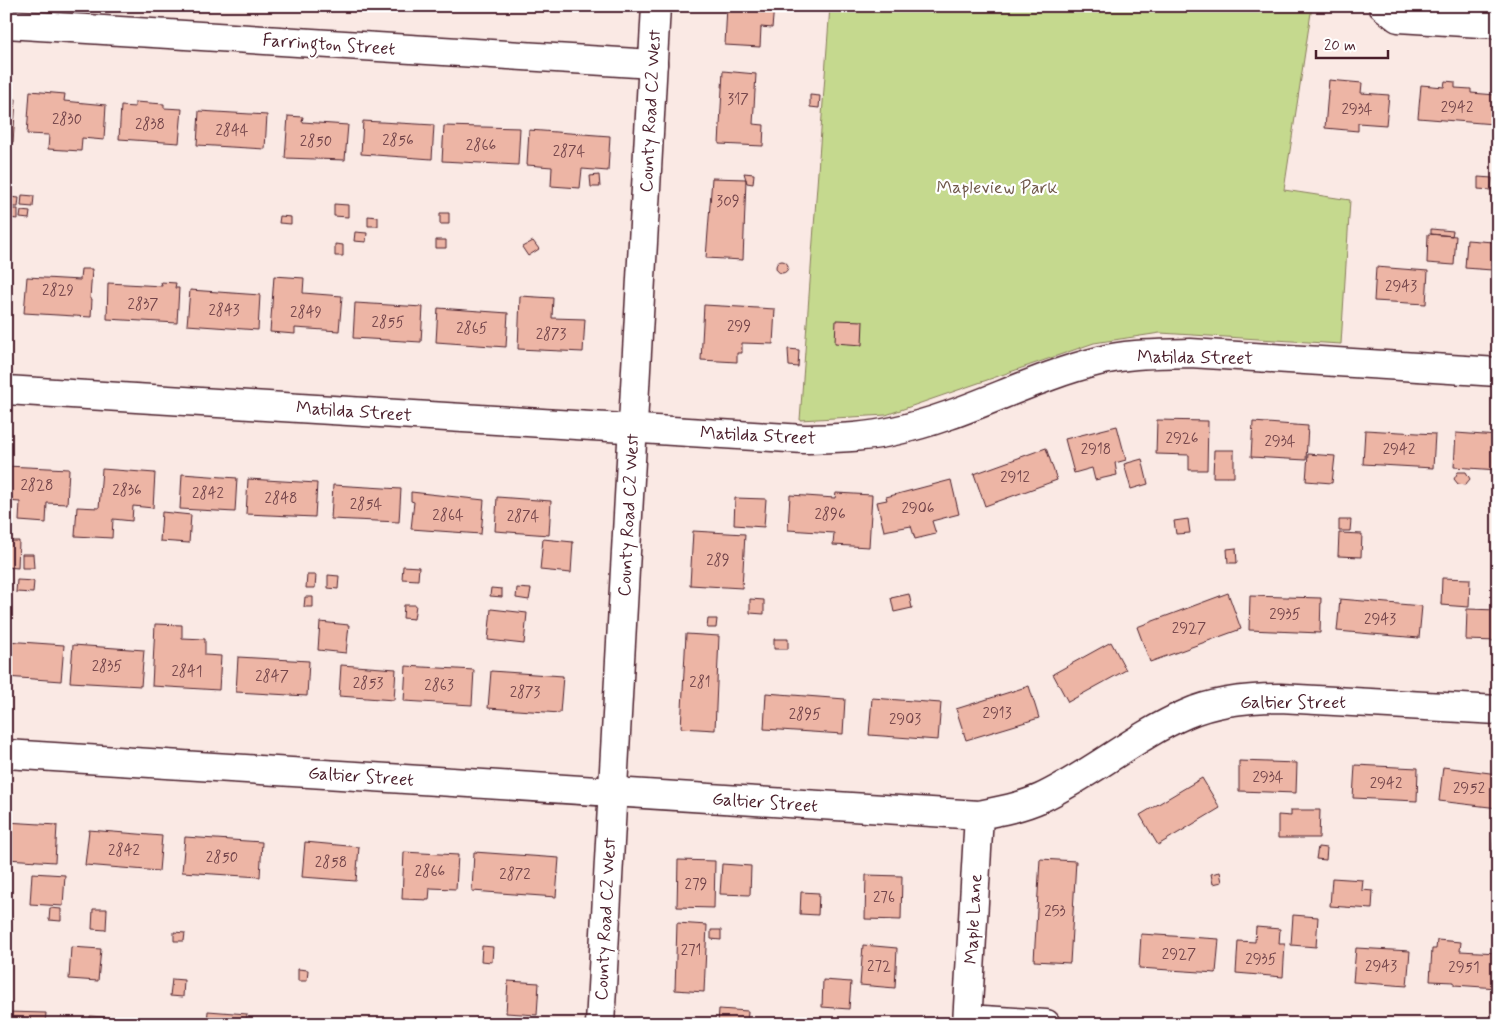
<svg xmlns="http://www.w3.org/2000/svg" width="1504" height="1030" font-family="Mynerve,sans-serif">
<style>
.green{fill:#c5d98e;stroke:#887c5c}
.building{fill:#edb5a5;stroke:#4a1f2b}
.lines{fill:none;stroke-linecap:round;stroke-linejoin:round}
.street-casing{stroke:#4a1f2b;stroke-width:31}
.secondary-casing{stroke:#4a1f2b;stroke-width:31}
.street{stroke:#fff;stroke-width:28}
.secondary{stroke:#fff;stroke-width:28}
.labels{text-anchor:middle;stroke-width:4.5;stroke-linejoin:round;paint-order:stroke}
.number-label{font-size:15px;fill:#73444a}
.street-label{font-size:18px;fill:#4a1f2b;stroke:#fff}
.park-label{font-size:18px;fill:#6f5749;stroke:#fff}
</style>
<rect width="100%" height="100%" fill="#fae9e4"/>
<filter id="ink" filterUnits="userSpaceOnUse"><feTurbulence type="fractalNoise" baseFrequency=".02" numOctaves="2"/><feDisplacementMap in="SourceGraphic" scale="10" xChannelSelector="R" yChannelSelector="G"/><feConvolveMatrix kernelMatrix="1 2 1 2 8 2 1 2 1" color-interpolation-filters="sRGB"/></filter>
<g filter="url(#ink)">
<path class="green" d="M830,6H1312L1284,190L1350,200L1341,344L1160,333L1094,343L886,415L800,420Z"/>
<path class="building" d="M727,6H774L772,28L761,27L760,47L725,45Z
M723,71L756,74L753,124L764,125L763,146L719,144Z
M1329,80L1362,83L1361,93L1389,95L1386,125L1358,123V131L1325,128Z
M1445,81L1455,82V88L1471,89V93L1496,95L1494,124L1418,118L1421,85L1444,87Z
M30,91L65,94L64,101L106,105L104,140L82,138L81,151L48,149L49,135L27,134Z
M810,95L820,96L819,108L810,107Z
M6,98L16,99L13,142H6Z
M135,102L164,104V108L182,109L179,143L119,139L121,106L135,107Z
M199,111L267,115L265,149L197,145Z
M288,116L303,117L302,122L348,125L345,160L285,158Z
M363,121L434,125L432,159L361,154Z
M444,126L520,128L518,165L442,161Z
M529,130L610,136L608,171L582,169L580,188L551,186L552,167L527,165Z
M744,173L754,174L753,184L747,183Z
M599,175L600,187H591L590,176Z
M1478,177L1492,178L1491,190L1478,189Z
M712,178L746,179L743,260L706,258Z
M22,195L34,196L33,207L21,206Z
M9,197L19,198L18,207H8Z
M334,204L348,205V217L334,216Z
M9,209H18V219L8,218Z
M21,211L30,212L29,219L20,218Z
M440,213H449V224H440Z
M280,216L291,217V224L279,223Z
M368,216L378,217V226H368Z
M1431,229L1453,231L1452,236L1431,234Z
M355,232L367,233L366,242L354,241Z
M1428,234L1456,236L1454,265L1427,263Z
M436,240H446V248H436Z
M1467,240L1493,242L1492,270L1465,268Z
M533,241L539,249L528,256L522,247Z
M335,244L343,245V256H335Z
M776 267a6 6 0 1 1 12 0a6 6 0 1 1-12 0Z
M1376,267L1428,271L1426,304L1374,301Z
M81,269H92L90,299H92L91,317L24,313L27,277L80,280Z
M1495,274H1498V309L1493,308Z
M274,276L304,278L303,293L342,296L339,331L295,328V334L270,332Z
M161,282L176,283L175,288H179L177,323L107,319L108,283L162,286Z
M190,290L260,295L258,330L187,325Z
M520,296L553,298L552,318L585,319L583,352L518,349Z
M355,303L423,307L421,342L353,338Z
M704,305L775,309L773,344L742,343V353H737V362L701,360Z
M438,308L508,313L506,347L436,342Z
M836,320L863,321L862,345L835,343Z
M788,349L799,350L798,367L789,366Z
M1157,420L1208,421L1207,470H1189V455L1156,454Z
M1253,422L1308,426L1306,460L1251,457Z
M1117,426L1126,460L1115,463L1117,475L1095,480L1092,468L1074,473L1065,439Z
M1365,430L1435,434L1433,468L1363,464Z
M1456,433L1498,436V470L1454,467Z
M1046,448L1057,480L985,506L974,474Z
M1214,450H1234V477H1213Z
M1308,454L1335,456L1332,483L1306,481Z
M1142,459L1148,484L1131,489L1124,464Z
M6,466L69,469L67,504L47,503L46,523L19,521L20,502L6,501Z
M102,469L155,473L153,508L133,506L132,521L113,519L112,538L75,536L77,507L99,508Z
M1458,472H1466L1470,479L1465,485L1458,484L1454,479Z
M182,474L237,478L235,512L180,509Z
M248,479L317,483L315,517L246,514Z
M951,480L959,514L932,521L936,534L915,539L911,526L884,531L877,502L887,500L886,497Z
M333,485L401,489L399,522L331,519Z
M411,492L484,500L481,534L411,529L414,502L411,501Z
M836,493L872,495L869,547L833,545L834,533L788,530L790,495L835,498Z
M497,497L551,501L549,535L495,531Z
M735,498L766,499L764,527L734,525Z
M162,512L191,515L189,543L160,541Z
M1188,519L1190,533L1176,534L1174,521Z
M1339,520H1351L1350,531H1339Z
M693,531L745,534L742,588L690,585Z
M1339,533L1362,534L1361,557L1338,556Z
M543,539L573,542L571,573L540,570Z
M6,541H19L18,568L6,567Z
M1236,548L1237,563H1228L1227,549Z
M22,554H33L34,568H22Z
M403,566L419,567L418,580L402,579Z
M307,575H316L315,588H306Z
M328,575L339,576L338,589L328,588Z
M1442,578L1470,579L1469,607L1441,605Z
M17,580L34,581L33,593L16,592Z
M491,588L502,589V597L490,596Z
M517,588L531,589L529,600L516,598Z
M1228,593L1241,629L1150,662L1137,627Z
M909,594L912,608L894,612L891,598Z
M1250,596L1321,598L1320,633L1249,630Z
M305,597H313V607H304Z
M750,599L764,600V614L750,613Z
M1340,599L1422,606L1419,638L1337,631Z
M404,605H416L414,619L403,618Z
M491,609L527,613L524,644L488,640Z
M1467,609L1498,610V641L1466,640Z
M708,619H717L716,628H707Z
M320,622L349,625L346,653L318,650Z
M155,624L182,625V638L205,639V655L221,656L219,690L152,686Z
M686,634L719,636L715,730L681,728Z
M774,639H788V649H774Z
M6,641L64,645L61,681L6,677Z
M1111,642L1126,670L1068,702L1053,674Z
M73,645L144,650L141,686L70,682Z
M238,657L309,661L307,696L236,692Z
M341,665L396,669L394,700L339,696Z
M406,666L474,670L472,705L404,701Z
M491,671L563,676L560,713L488,708Z
M1029,686L1039,718L966,740L956,709Z
M766,693L845,699L843,734L764,729Z
M872,698L941,703L938,740L869,735Z
M1239,761L1297,763L1296,793L1239,791Z
M1355,765L1418,768L1417,801L1353,798Z
M1443,767L1498,774V808L1439,801Z
M1202,778L1220,808L1158,845L1140,815Z
M1291,810H1320L1319,838H1278V815L1291,816Z
M6,822L57,825L55,862L6,859Z
M1494,827H1498V860V856L1492,855Z
M89,830L162,836L159,871L85,865Z
M185,837L262,842L260,877L182,872Z
M305,842L359,847L356,881L302,877Z
M1318,847L1327,848L1326,860L1316,859Z
M404,852L458,855L456,889L430,888L429,900L402,899Z
M474,852L559,858L556,897L472,891Z
M1040,859L1076,861L1070,963L1034,961Z
M678,860L715,861L714,908L677,907Z
M722,864L751,866L750,895L720,894Z
M1220,872L1222,882L1213,884L1211,874Z
M32,873L65,875L63,906L30,904Z
M866,875L902,876L901,920L865,919Z
M1332,878L1363,880L1362,890L1373,891L1372,909L1330,906Z
M801,892L819,893L818,915L800,914Z
M50,908L61,909V921L49,920Z
M93,909H107L106,930L92,929Z
M1293,915L1318,917L1316,947L1291,945Z
M677,923L707,925L704,992L675,990Z
M1256,927L1280,929L1279,944H1285L1283,977L1236,973L1238,941L1255,942Z
M711,930H721V940L711,939Z
M174,932L185,933L184,941H174Z
M1141,934L1219,939L1216,973L1139,968Z
M1437,940L1461,942L1460,951L1498,953V988L1454,985V982L1430,981L1432,949H1436Z
M863,945L897,948L895,988L860,985Z
M482,946L493,947L492,962L481,961Z
M71,947L101,949L98,981L69,979Z
M1356,948L1410,951L1407,986L1353,982Z
M298,969L308,970L307,981H298Z
M172,979L184,980L183,997L170,996Z
M823,980L851,982L849,1009L822,1007Z
M508,981L539,983L537,1015L506,1013Z
M719,1009L748,1011L747,1024H718Z
M208,1011L247,1014L246,1024H207Z
M6,1012L46,1013L45,1024H6Z
M90,1016L154,1021V1024H89Z"/>
<g class="lines">
<g class="street-casing">
<path id="street" d="M1383,6L1398,18L1498,24
M6,24L653,64
M6,390L804,439C834,438 864,438 894,431C965,416 1029,378 1099,361C1129,353 1159,354 1190,353L1498,372
M6,754L979,815C1000,811 1021,807 1041,798C1092,774 1135,736 1186,714C1215,701 1248,698 1280,698L1498,710
M967,1019L1046,1024
M967,1024L979,815"/>
</g>
<g class="secondary-casing">
<path id="secondary" d="M600,1024L656,6"/>
</g>
<use href="#street" class="street"/>
<use href="#secondary" class="secondary"/>
</g>
</g>
<g class="labels">
<g class="number-label">
<text x="738" y="104">317</text>
<text x="1457" y="112">2942</text>
<text x="1357" y="114">2934</text>
<text x="67" y="124">2830</text>
<text x="150" y="129">2838</text>
<text x="232" y="135">2844</text>
<text x="398" y="145">2856</text>
<text x="316" y="146">2850</text>
<text x="481" y="150">2866</text>
<text x="569" y="156">2874</text>
<text x="728" y="206">309</text>
<text x="1401" y="291">2943</text>
<text x="58" y="295">2829</text>
<text x="143" y="309">2837</text>
<text x="224" y="315">2843</text>
<text x="306" y="317">2849</text>
<text x="388" y="327">2855</text>
<text x="739" y="331">299</text>
<text x="472" y="333">2865</text>
<text x="551" y="339">2873</text>
<text x="1182" y="443">2926</text>
<text x="1280" y="446">2934</text>
<text x="1096" y="454">2918</text>
<text x="1399" y="454">2942</text>
<text x="1015" y="482">2912</text>
<text x="37" y="490">2828</text>
<text x="127" y="495">2836</text>
<text x="208" y="498">2842</text>
<text x="281" y="503">2848</text>
<text x="366" y="509">2854</text>
<text x="918" y="513">2906</text>
<text x="830" y="519">2896</text>
<text x="448" y="520">2864</text>
<text x="523" y="521">2874</text>
<text x="718" y="565">289</text>
<text x="1285" y="619">2935</text>
<text x="1380" y="624">2943</text>
<text x="1189" y="633">2927</text>
<text x="107" y="671">2835</text>
<text x="187" y="676">2841</text>
<text x="272" y="681">2847</text>
<text x="700" y="687">281</text>
<text x="368" y="688">2853</text>
<text x="439" y="690">2863</text>
<text x="525" y="697">2873</text>
<text x="997" y="718">2913</text>
<text x="805" y="719">2895</text>
<text x="905" y="724">2903</text>
<text x="1268" y="782">2934</text>
<text x="1386" y="788">2942</text>
<text x="1469" y="793">2952</text>
<text x="124" y="855">2842</text>
<text x="222" y="862">2850</text>
<text x="331" y="867">2858</text>
<text x="430" y="876">2866</text>
<text x="515" y="879">2872</text>
<text x="696" y="889">279</text>
<text x="884" y="902">276</text>
<text x="1055" y="916">253</text>
<text x="691" y="955">271</text>
<text x="1179" y="959">2927</text>
<text x="1261" y="964">2935</text>
<text x="879" y="971">272</text>
<text x="1381" y="971">2943</text>
<text x="1464" y="972">2951</text>
</g>
<g class="street-label">
<text transform="translate(329 44) rotate(4)" y="6">Farrington Street</text>
<text transform="translate(650 111) rotate(-87)" y="6">County Road C2 West</text>
<text transform="translate(1195 357) rotate(1)" y="6">Matilda Street</text>
<text transform="translate(354 411) rotate(4)" y="6">Matilda Street</text>
<text transform="translate(758 435) rotate(3)" y="6">Matilda Street</text>
<text transform="translate(628 515) rotate(-87)" y="6">County Road C2 West</text>
<text x="1293" y="708">Galtier Street</text>
<text transform="translate(361 776) rotate(4)" y="6">Galtier Street</text>
<text transform="translate(765 802) rotate(4)" y="6">Galtier Street</text>
<text transform="translate(605 919) rotate(-87)" y="6">County Road C2 West</text>
<text transform="translate(973 919) rotate(-87)" y="6">Maple Lane</text>
</g>
<g class="park-label">
<text x="997" y="193">Mapleview Park</text>
</g>
</g>
<rect width="1504" height="1030" fill="none" stroke="#fff" stroke-width="25"/>
<rect x="12" y="12" width="1479" height="1005" fill="none" stroke="#4a1f2b" stroke-width="2" filter="url(#ink)"/>
<path d="M1316 50v8h72v-8" fill="none" stroke="#4a1f2b" stroke-width="2.5"/>
<text x="1324" y="50" font-size="15" fill="#4a1f2b" stroke="#ffffff" stroke-width="4" paint-order="stroke">20 m</text>
</svg>
